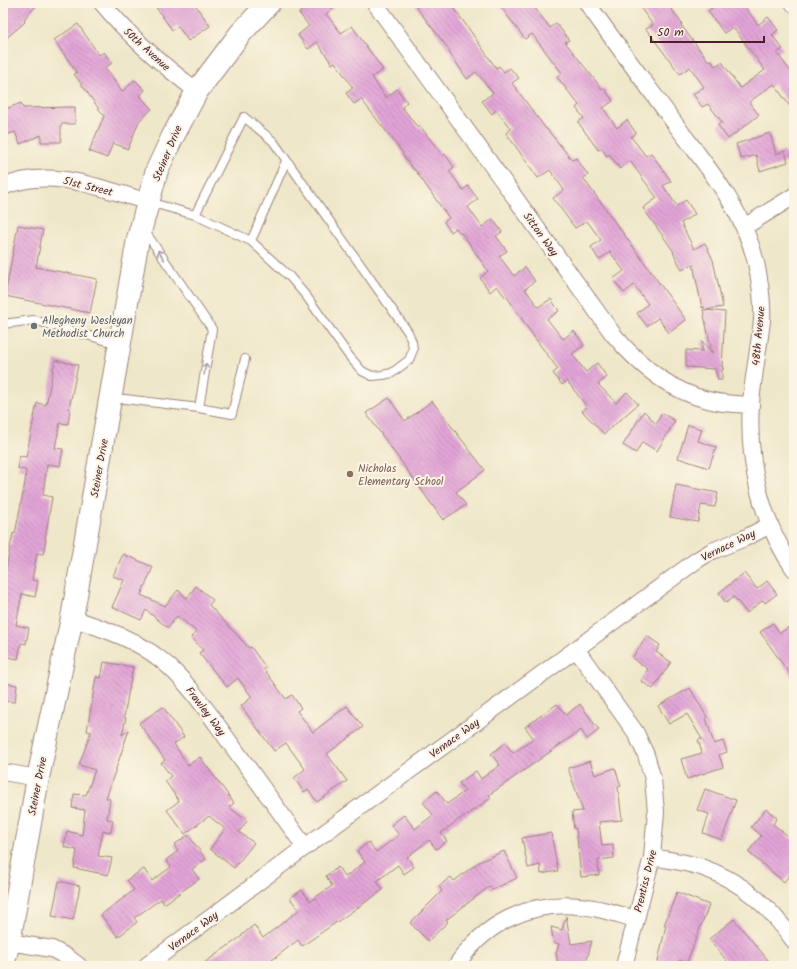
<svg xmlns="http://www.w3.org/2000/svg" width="797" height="969" font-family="Kalam,sans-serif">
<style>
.building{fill:url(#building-back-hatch)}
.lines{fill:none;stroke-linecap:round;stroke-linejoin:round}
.lane-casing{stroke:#9c837a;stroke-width:10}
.street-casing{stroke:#9c837a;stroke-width:18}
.secondary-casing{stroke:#9c837a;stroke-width:24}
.lane{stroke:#fff;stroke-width:8}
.street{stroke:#fff;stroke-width:16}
.secondary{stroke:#fff;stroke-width:22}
.oneway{stroke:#ae9aa0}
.worship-dot{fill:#6b7280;stroke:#fcf5e5;stroke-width:1.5}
.education-dot{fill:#8d6e63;stroke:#fcf5e5;stroke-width:1.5}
.labels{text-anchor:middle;stroke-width:4;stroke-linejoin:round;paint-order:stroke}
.street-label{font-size:11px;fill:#4a1f2b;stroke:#fcf5e5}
.worship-label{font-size:11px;fill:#5b616d;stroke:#fcf5e5;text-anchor:start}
.education-label{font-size:11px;fill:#785e54;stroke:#fcf5e5;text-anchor:start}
</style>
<defs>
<pattern id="building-back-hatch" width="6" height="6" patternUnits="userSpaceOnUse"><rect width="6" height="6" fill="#e2a4d7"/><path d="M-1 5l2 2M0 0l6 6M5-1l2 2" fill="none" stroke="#b985af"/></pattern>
</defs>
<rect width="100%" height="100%" fill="#fcf5e5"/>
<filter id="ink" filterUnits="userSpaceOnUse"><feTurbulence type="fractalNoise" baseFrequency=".025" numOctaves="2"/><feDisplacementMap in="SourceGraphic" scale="8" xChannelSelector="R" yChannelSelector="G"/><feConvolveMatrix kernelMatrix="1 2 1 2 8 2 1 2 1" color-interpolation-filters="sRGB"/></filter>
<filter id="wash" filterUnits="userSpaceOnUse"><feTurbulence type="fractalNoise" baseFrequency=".012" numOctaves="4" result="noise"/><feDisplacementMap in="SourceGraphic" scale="16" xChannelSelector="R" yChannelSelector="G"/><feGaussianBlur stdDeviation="0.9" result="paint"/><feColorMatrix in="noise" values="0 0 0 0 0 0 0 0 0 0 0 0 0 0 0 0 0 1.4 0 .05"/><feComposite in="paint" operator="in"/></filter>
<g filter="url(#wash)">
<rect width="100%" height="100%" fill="#efe7c9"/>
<g id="blocks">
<path class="building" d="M3,3H39L24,19L25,22L3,41Z
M153,3H194L210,26L188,41L178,26L172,30Z
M312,3H339L326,14L341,33L352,26L383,70L372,77L386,98L397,89L407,102L402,107L418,128L420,126L443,156L445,154L454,167L449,171L463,190L468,186L478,199L468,207L482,227L493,219L502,232L496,236L507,251L499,256L514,276L525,267L535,281L525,289L538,307L551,299L559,311L547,319L563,339L574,331L584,345L572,354L586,372L597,363L607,377L598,384L616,403L627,392L638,404L604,434L582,411L587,407L567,381L562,385L553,373L558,369L534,337L507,297L506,298L497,286L490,292L480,278L488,271L462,233L461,234L456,228L451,232L444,222L449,218L415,170H414L402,154L403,153L361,99L354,104L346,93L353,88L335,62L332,64L317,42L308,49L298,35L309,26L299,13Z
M413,3H450L469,29L496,68L499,66L504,72L510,68L519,78L512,83L546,129H547L572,160L576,158L588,175L583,178L686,320L669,333L658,318L647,326L637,313L648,304L634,285L624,293L613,279L624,271L610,252L599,260L591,247L601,240L587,221L575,228L553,198L564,190L550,170L538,178L506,133L511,129L496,110L492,114L482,101L493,93L476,72L467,79L449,52L450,51Z
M498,3H531L550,28L556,23L569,40L565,42L602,89L604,88L613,101L603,108L617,128L627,120L636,133L631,137L646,156L651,153L671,181L663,186L677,206L686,200L695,214L681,223L694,249L705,243L713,260L723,307L705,310L725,312L722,367L724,369H722V380H718L715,369L686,367V350L702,351V341L712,353L703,310H704V306L702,308L693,264L682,270L673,252H674L643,208L657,198L630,161L620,169L609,154L607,156L601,148L598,150L578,122L584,118L576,108L579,105L557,77L562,73L532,34L525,39Z
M637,3H667L682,24L681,25L709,62L711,60L715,66L722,62L740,88L765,70L733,27L724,33L708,11L719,3H742L758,25L768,17L778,30L772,35L783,49L777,53L794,76V112L774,84L749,102L759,115L728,139L718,125L722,122L708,104L702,107L693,94L704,87L690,67L680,74L646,29L653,25Z
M78,24L99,55L104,52L112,63L105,68L122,92L135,80L145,90L140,96L152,109L139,121L128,149L113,143L107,158L89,151L104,116L74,74L77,73L54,40Z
M21,103L23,108L75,107V124H61V142H41V135L20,144L15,132L3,136V110Z
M770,133L776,154L785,151L788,162L760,171L756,155L741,159L736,144Z
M18,225L43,230L36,267L97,279L90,313L5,296Z
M55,360L78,365L69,409H70L68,424L60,423L55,448L63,449L60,466L47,464L43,495L52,497L45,539H46L43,554L37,553L32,580L38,581L35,597L22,594L16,625L29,628L26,644L21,643L18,659L3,656V574H5L13,533L15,534L25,483L26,470L18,469L19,456L26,457L37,403L46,405Z
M389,398L405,421L432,401L485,470L456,492L466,505L443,520L366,413Z
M644,411L656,424L662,413L675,421L657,451L642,442L636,453L623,445Z
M688,425L702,429L698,441L716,447L709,468L678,458Z
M676,485L718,493L715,507L701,505L698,522L670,517Z
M123,554L153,567L141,595L165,606L178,590L187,598L196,586L213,600L209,605L249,648L251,647L266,668L264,669L286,699L292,695L301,708L297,711L313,732L347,706L363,727L327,754L347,781L317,802L308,789L304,792L294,778L305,769L286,743L274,751L241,706L252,697L238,678L227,687L199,653L203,650L191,637L197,632L177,616L168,628L146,610L141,620L112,607L124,580L113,576Z
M744,573L757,589L767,581L777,594L765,603L763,600L747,613L734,597L726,603L719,593Z
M773,623L780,633L794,624V680L760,632Z
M647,636L660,645L656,652L671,662L653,689L641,681L648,669L632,658Z
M104,662L133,667L124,717L126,718L122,735L129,730L106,798L110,799L107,819L113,820L111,832L103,831L98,856L112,858L108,875L74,868L77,850L64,847L67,831L82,835L85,810L72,808L74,794L86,795L95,770L79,765L91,732L87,731L96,677L101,678Z
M3,683L17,685L15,702L3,701Z
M690,688L707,717L706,718L714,744L723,741L727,752L719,755L723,767L687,779L681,759L702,753L698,740L702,739L687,714L669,724L658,706Z
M557,704L566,715L580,704L599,730L587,739L581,730L489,795L491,798L465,816V815L441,833L447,841L436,849L429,840L407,857L414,867L404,874L398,865L377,881L383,890L302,946L298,940L272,960L277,966H200L242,936V935L254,925L263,938L299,910L290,898L302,890L310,901L332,886L326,876L338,867L345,877L365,862L357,851L369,842L376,852L399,835L391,825L404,815L415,829L433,815L423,802L437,791L447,804L465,791L459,783L476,771L481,779L500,765L491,754L505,743L513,753L534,739L525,727Z
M163,707L184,737L174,744L188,765L200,757L234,803L229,807L247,821L239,832L254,843L234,868L210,849L225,829L209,816L185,834L167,810L179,801L165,781L171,776L161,763L165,760L139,723Z
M590,761L595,775L615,768L621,786L618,787L622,820L599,822L602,846L613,845L614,858L598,860L599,875L581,877L576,828L574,829L572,812L583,811L568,768Z
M705,789L736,800L722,840L703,833L709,814L697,810Z
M766,809L777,818L773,824L794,841V869L784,882L748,852L761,836L751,827Z
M551,833L558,871L541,874L540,865L528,868L522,838Z
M188,835L206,859L192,869L199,879L164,904L161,899L134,918L137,922L118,937L101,915L134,890L127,880L144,869L152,881L171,867L166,860L178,851L174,845Z
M504,851L517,878L492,890L490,886L446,920L448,922L428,941L410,923L442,891L439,886L451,877L454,881L479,862Z
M59,881L80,886L73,920L52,916Z
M677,892L709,905L687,962L679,960L677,966H657L666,925H664Z
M566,916L571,944L592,941L585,966H559L556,954L559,944L554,943L551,927L562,930Z
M734,919L773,966H731L709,939Z"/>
</g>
</g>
<g filter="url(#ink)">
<use href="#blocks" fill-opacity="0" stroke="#9c837a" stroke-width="1"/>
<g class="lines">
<g class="lane-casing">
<path id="lane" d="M149,202L195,215L251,241L290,277L307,297L349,356L362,371L372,376L383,375L392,373L409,360L413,350L412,342L408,332L273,141L244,117L195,215
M144,230L212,329L199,408
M251,241L286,161
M3,324L34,320L118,344
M112,399H125L199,408L232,414L245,359"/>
</g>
<g class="street-casing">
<path id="street" d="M102,3C130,37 162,65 197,91
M375,3L613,334C638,364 669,391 708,400C722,404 736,404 751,405
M587,3C616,44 646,84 676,125C708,168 744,210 756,263C760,281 763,301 762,320C759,348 753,376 751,404C747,462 761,521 794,569
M793,3L794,4
M3,187C50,166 103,189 149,202
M744,227L794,196
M72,618C103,629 134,638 160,659C188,681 207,711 228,740C254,776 279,811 305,847
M576,649L636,733L646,755L653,779L656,812L652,857L624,966
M3,772L38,778
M652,857C669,860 685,862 701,867C742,881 769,906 794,941
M3,941L52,949L67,957L79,966
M146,966L305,847L576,649L697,560L712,551L745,538L770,525
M456,966C483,924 529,901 579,906C598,907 617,914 635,919"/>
</g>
<g class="secondary-casing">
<path id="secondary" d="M3,965L9,942L38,778L72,618L138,239L157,170L172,138L197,91L240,34L269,3"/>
</g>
<use href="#lane" class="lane"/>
<use href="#street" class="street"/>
<use href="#secondary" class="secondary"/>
</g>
<defs><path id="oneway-shaft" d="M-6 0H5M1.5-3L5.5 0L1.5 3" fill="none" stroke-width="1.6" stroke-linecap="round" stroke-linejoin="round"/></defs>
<g class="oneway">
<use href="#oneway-shaft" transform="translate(161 255) rotate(-124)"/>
<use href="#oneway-shaft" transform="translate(205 369) rotate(-81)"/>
</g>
</g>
<circle class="worship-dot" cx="34" cy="326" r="4"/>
<circle class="education-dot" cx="350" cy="474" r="4"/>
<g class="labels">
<g class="street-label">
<text transform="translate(147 49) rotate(42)" y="4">50th Avenue</text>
<text transform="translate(167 153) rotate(-67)" y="4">Steiner Drive</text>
<text transform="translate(88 186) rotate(14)" y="4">51st Street</text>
<text transform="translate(541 234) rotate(54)" y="4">Sitton Way</text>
<text transform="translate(758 336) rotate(-85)" y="4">48th Avenue</text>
<text transform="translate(99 468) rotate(-80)" y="4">Steiner Drive</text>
<text transform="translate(728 545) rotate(-26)" y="4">Vernace Way</text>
<text transform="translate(206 711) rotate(53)" y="4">Frawley Way</text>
<text transform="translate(454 738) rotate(-36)" y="4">Vernace Way</text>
<text transform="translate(37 786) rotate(-79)" y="4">Steiner Drive</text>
<text transform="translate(645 881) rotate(-76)" y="4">Prentiss Drive</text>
<text transform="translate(193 931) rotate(-37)" y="4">Vernace Way</text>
</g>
<g class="worship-label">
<text x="42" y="324">Allegheny Wesleyan<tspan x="42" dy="13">Methodist Church</tspan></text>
</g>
<g class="education-label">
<text x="358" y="472">Nicholas<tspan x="358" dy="13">Elementary School</tspan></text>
</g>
</g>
<rect width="797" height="969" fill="none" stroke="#fcf5e5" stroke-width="16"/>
<path d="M651 36v6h113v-6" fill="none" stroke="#4a1f2b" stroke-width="2"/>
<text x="657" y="36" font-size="12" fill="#4a1f2b" stroke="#fcf5e5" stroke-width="3" paint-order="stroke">50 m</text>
</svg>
